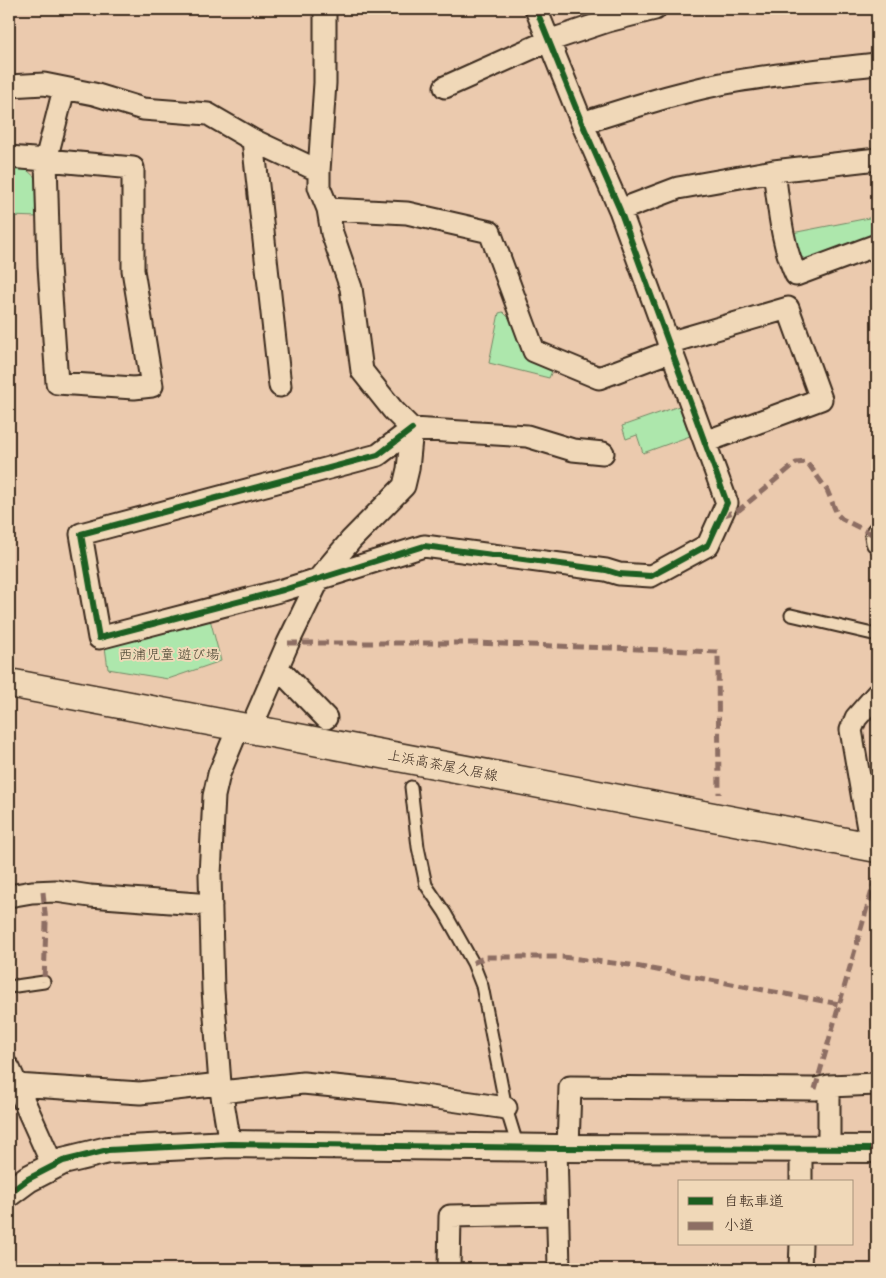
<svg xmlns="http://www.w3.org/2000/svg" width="886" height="1278" font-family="'Patrick Hand','Klee One',sans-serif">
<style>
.green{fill:#ade7ac;stroke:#748865}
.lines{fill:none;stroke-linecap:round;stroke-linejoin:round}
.service-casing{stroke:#3b2a1e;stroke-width:15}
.minor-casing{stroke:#3b2a1e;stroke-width:25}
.tertiary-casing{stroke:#3b2a1e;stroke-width:30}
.secondary-casing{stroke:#3b2a1e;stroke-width:31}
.service{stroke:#f0d8b8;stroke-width:11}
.minor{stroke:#f0d8b8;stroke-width:21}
.tertiary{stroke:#f0d8b8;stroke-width:26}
.secondary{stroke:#f0d8b8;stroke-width:28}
.quiet{stroke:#8d6e63;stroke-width:5;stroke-dasharray:10 5;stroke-linecap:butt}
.cycleway-casing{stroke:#f0d8b8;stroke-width:9}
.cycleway{stroke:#1b5e20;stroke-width:6}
.labels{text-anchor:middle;stroke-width:4;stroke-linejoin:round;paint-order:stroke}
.park-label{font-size:14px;fill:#4c4633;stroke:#f0d8b8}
.street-label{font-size:14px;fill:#3b2a1e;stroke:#f0d8b8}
</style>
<rect width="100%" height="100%" fill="#ebcaae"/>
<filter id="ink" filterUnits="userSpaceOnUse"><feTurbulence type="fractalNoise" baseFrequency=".02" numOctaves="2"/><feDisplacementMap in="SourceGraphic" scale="10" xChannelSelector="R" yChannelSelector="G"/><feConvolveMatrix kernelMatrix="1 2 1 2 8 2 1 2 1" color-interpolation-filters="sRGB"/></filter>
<g filter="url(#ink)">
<path class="green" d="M9,168L27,170L37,179L38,217L9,216Z
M874,217L877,227V236L810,261L799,256L792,233Z
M503,312L511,320L526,359L552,371L549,378L489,363L499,313Z
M679,406L690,436L643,453L637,435L626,439L622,426Z
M210,619L221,661L168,679L108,669L105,647Z"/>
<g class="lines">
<g class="service-casing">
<path id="service" d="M791,615L877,635
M411,787L418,847L426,885L445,913L473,963L482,986L506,1108L518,1147
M9,987L44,982"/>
</g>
<g class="minor-casing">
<path id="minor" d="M325,9V83L319,171V187L328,209L332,233L351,288L362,371L393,410L412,429L527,436L573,450L603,453
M9,86L44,84L94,94L143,109L208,114L253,140L319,171
M445,87L548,41L608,21L655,9
M582,123C633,107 684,90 737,81C783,73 830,69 877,64
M253,140L280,386
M9,157L46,160L49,266L57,383L134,388L152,386L133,270V168L46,160L64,89
M774,171C779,207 781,242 796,275L874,246L877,252
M328,209L407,213L490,232L534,351L599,378L671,351
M620,210L678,188L774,171L877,159
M668,343L788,308L821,399L705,442
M412,429L378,455L81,534L99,638L283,590L424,546L606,570L619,574L651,576L708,545L727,503L620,210L582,123L536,9
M877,533L876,536L877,542
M277,667L326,718
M251,728L288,643L320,577L351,540L404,486L408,469L412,429
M871,846L851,730L856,718L877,694
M9,896L32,892L56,891L90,896L211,905
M9,1068L53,1166
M16,1085L140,1093L220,1084
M221,1092L303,1083L396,1092L506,1108
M230,1144L220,1084L213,990L210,875L214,796L219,774L239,726
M556,1148L559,1269
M568,1148L570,1087L815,1089L829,1086L877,1084
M829,1150V1086
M801,1182V1150
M449,1269L450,1216L557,1214
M800,1269L801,1244"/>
</g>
<g class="tertiary-casing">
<path id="tertiary" d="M9,1193L28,1179L63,1161L108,1150L230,1144L556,1148L877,1149"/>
</g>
<g class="secondary-casing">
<path id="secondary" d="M9,683L877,848"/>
</g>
<use href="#service" class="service"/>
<use href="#minor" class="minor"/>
<use href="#tertiary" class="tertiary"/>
<use href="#secondary" class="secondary"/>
<path class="quiet" d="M722,516L739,510L796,463L807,462L827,490L837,514L842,519L876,536
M288,643H475L718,652L719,794
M43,892L46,923L44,982
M473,963L486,957H562L630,965L839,1004
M815,1089L877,873"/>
<g class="cycleway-casing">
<path id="cycleway" d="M412,429L378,455L81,534L99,638L283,590L424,546L606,570L619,574L651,576L708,545L727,503L620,210L582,123L536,9
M9,1193L28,1179L63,1161L108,1150L230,1144L556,1148L877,1149"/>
</g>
<use href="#cycleway" class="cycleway"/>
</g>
</g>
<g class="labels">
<g class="park-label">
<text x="169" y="659">西浦児童 遊び場</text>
</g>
<g class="street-label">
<text transform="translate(443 765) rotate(11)" y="5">上浜高茶屋久居線</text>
</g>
</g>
<rect width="886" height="1278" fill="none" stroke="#f0d8b8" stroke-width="30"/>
<rect x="15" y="15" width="856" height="1248" fill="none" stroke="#3b2a1e" stroke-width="2" filter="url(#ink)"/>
<rect x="678" y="1180" width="175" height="65" fill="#f0d8b8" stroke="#a8927a"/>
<rect x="688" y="1197" width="25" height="8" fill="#1b5e20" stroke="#a8927a"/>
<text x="724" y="1206" font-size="15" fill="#3b2a1e">自転車道</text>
<rect x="688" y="1222" width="25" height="8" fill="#8d6e63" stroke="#a8927a"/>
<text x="724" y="1230" font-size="15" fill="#3b2a1e">小道</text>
</svg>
